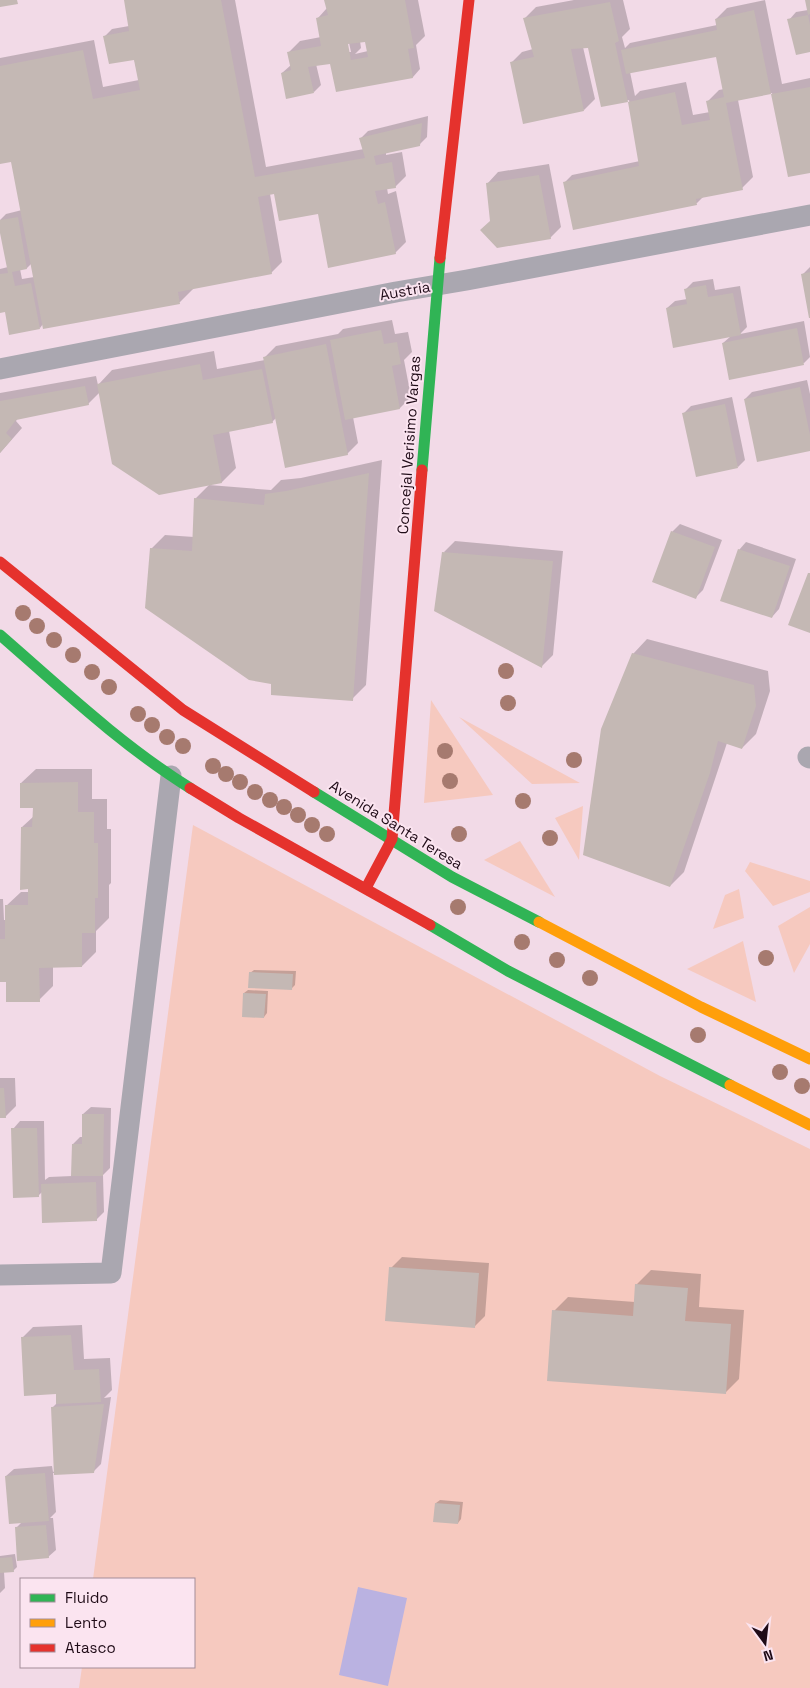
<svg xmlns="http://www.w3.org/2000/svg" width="810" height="1688" font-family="'Space Grotesk',sans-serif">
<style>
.green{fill:#f6c9bf}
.water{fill:#bab2e1}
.shadow{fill:#0003;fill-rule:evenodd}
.building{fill:#c4b8b4;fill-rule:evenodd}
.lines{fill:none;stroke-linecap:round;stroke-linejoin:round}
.street{stroke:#aaa7b0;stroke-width:21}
.fast{stroke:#30b455;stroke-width:11}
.slow{stroke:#ff9f0a;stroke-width:11}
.jam{stroke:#e5322d;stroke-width:11}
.tree{fill:#a67a6f}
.labels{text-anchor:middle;stroke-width:4;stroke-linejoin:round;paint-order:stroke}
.street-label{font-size:15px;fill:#1f0b17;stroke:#fbe4f0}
</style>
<rect width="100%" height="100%" fill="#f2dae7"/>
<path class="green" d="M431,700L493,795L424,803Z
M459,717L580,783L532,784Z
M583,806L579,860L555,818Z
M193,825L660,1076L810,1149V1688H79L82,1667H194V1579H93Z
M520,841L555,897L484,860Z
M750,862L810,881V892L773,906L745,871Z
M739,889L744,918L713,929L725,895Z
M810,907V944L794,973L778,926Z
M743,941L756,1002L687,969Z"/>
<path class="water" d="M358,1587L407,1598L388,1686L339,1675Z"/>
<path class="shadow" d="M125,0H235L266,167L364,149L361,138L368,131L428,116L427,137L419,145L386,152V155L402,152L406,176L395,187L387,188L388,194L396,191L406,242L395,253L319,213L275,193L270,194L282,262L271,273L194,288L180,302L43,324L40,328L6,311L0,312V269L8,267L0,220L6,214L22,210L12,161L0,163V58L94,40L103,87L139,80L134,58L105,36L112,29L129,26ZM32,263L34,277L22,279L20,269L27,268Z
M326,0H418L425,36L416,45L420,69L413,77L337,91L334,61L316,64L321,85L314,92L282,73L291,65L289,52L300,41L321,37L318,18L327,8ZM348,38L351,52H348ZM366,40L368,51L355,54L361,48L360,41Z
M574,0H623L630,29L622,37L625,48L630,43L717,25L716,19L727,8L765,0L782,84L810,78V172L789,176L772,93L738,100L753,177L742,188L704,196L697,203L565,182L572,175L640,161L629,100L602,106L589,47H583L595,99L584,110L511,63L522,52L533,49L525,18L536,7ZM717,55L724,89L719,90L708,101L710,112L693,115L686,82L640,91L635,96L630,72Z
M806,0H810V51L789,20L796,12L808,10Z
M549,164L561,227L550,238L491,220L487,184L498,172Z
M810,267V316L803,274Z
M713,279L715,290L740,286L747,327L740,334L804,321L810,357L804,363L723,343L731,336L667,308L675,301L687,299L685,290L693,282Z
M392,320L395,334L408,332L412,352L404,360L411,397L400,408L353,417L358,443L347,454L276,418L272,422L229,431L236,468L222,482L159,493L100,392L88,404L18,418L16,421L22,428L0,453V393L96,376L98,385L112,370L214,351L217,369L265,360V357L276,346L338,334L343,329Z
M807,380L810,394V449L745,399L752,392Z
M732,397L745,460L738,467L684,413L691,406Z
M382,460L366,685L352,699L272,683L151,549L165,535L194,537L195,499L209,485L271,490L281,480L301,478Z
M680,524L722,540L703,590L695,598L672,532Z
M455,541L563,551L553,655L542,666L444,552Z
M746,542L796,559L779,609L772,617L739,550Z
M647,639L768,671L770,691L756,734L742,748L727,743L684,872L670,886L633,654Z
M36,769H92V799H107V829H111V883L109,885V918L96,931V952L82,966H53V986L39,1000L7,981H0V899H3L4,920H7L6,906L21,892H30L22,827L34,816V807L21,783Z
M254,970L296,971L295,985L292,988L250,973Z
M248,990L268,991L267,1013L264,1017L244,993Z
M0,1078H15L16,1106L5,1117H0Z
M91,1107L111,1108L110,1168L103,1175L104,1212L96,1220L42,1192L38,1196L13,1129L20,1121H44L45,1180L49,1177L72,1176L73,1144L80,1137H83V1114Z
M402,1257L489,1263L485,1316L474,1327L391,1268Z
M651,1270L701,1274L699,1307L744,1310L739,1379L725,1393L554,1311L568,1297L635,1302L636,1285Z
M82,1325L84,1359L110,1358L112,1390L104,1398L111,1397L101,1464L93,1472L53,1473L56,1512L50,1518H53L56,1550L48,1557L16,1528L22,1522L6,1476L14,1469L52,1466L53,1472L55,1471L53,1407L57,1403V1393L22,1338L33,1327Z
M440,1500L463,1502L461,1519L458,1523L435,1521L436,1503Z
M15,1554L17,1567L13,1571L4,1572L5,1588L0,1593V1556Z"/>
<path class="building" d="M0,0H17L18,4L0,7Z
M124,0H221L255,177L365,158L359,138L422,123L420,146L374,156L376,165L392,162L396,188L375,191L378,204L385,202L396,254L328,268L318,214L279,221L274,194L258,197L272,274L178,292L180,304L43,329L11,162L0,164V66L83,50L93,99L140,90L134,60L109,64L103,36L129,31Z
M324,0H405L414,48L408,49L413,78L336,92L330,64L308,67L314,93L286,99L281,73L291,70L287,52L321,46L316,18L328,15ZM365,42L368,57L351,60L348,44Z
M805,0H810V14L808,15Z
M610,2L619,41L615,43L628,102L601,107L588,48L571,49L584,111L523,124L510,62L534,57L523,18Z
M754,10L771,94L726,103L743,190L696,199L697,205L573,230L563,182L639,166L628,102L675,92L682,125L710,120L706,101L724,97L716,57L626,74L621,50L717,30L715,19Z
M808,15L810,25V52L796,55L787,19Z
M810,87V173L788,177L771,94Z
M539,175L551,239L497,248L480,230L490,221L486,183Z
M18,217L27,269L12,272L15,286L31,283L40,329L9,335L5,312L0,313V274L8,273L0,233V220Z
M810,272V318H809L801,274Z
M706,285L708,297L733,293L741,335L673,348L666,308L687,304L684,289Z
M797,328L804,365L729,380L722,343Z
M381,330L384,344L397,342L401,364L392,366L400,409L345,420L330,340Z
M326,344L348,455L285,468L263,357Z
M200,364L203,380L262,369L273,423L213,435L222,483L159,495L112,464L97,384Z
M85,386L89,405L16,420L6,433L12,439L0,453V401Z
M800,387L810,435V451L757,462L744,399Z
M725,404L738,468L696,477L682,413Z
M369,473L353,701L271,695V684L249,680L145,608L150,548L192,551L194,498L264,505L265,494L286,491Z
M671,531L715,547L696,599L652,582Z
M738,549L790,566L772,618L720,601Z
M442,552L553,561L542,668L434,611Z
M808,573H810V633L788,625Z
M632,653L754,685L756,706L742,749L718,741L710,773L670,887L583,855L601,729Z
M78,782V812H94V843H98V898H95V933H82V967L39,968L40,1002H6V982H0V939H5V905H28V889L20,890L21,827H32L33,808H20V783Z
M249,972L293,974L292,990L248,988Z
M243,993L266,994L264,1018L242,1017Z
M0,1088H4L6,1118H0Z
M82,1114H104L103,1176H71L72,1144H82Z
M11,1128H37L39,1197L13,1198Z
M96,1182L97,1221L42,1223L41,1184Z
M389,1267L479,1273L475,1328L385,1321Z
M635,1284L688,1288L685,1321L731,1324L726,1394L547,1381L552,1310L633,1316Z
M71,1335L74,1370L99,1369L101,1402L56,1404V1394L24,1396L21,1337Z
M104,1404L94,1473L54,1475L51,1407Z
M45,1473L49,1521L9,1524L5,1476Z
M435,1503L460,1505L458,1524L433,1522Z
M46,1525L49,1558L17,1561L15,1527Z
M12,1557L14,1572L0,1573V1558Z"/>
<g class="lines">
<path class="street" d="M0,369L396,292L467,280L810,215
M808,757L810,758
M0,1275L111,1273L171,776"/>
<path class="fast" d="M422,470L440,258
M0,635C61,688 121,745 190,788
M314,792L452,877L539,922
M430,925L508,971L730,1085"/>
<path class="slow" d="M539,922L701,1007L810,1059
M730,1085L810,1125"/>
<path class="jam" d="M440,258L469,0
M0,562L183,710L314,792
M190,788L239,818L430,925
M366,888L392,839L422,470"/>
</g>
<g class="tree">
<circle cx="23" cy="613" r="8"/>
<circle cx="37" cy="626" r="8"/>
<circle cx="54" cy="640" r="8"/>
<circle cx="73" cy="655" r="8"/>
<circle cx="506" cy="671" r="8"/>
<circle cx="92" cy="672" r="8"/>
<circle cx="109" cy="687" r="8"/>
<circle cx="508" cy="703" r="8"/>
<circle cx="138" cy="714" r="8"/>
<circle cx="152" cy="725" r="8"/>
<circle cx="167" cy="737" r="8"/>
<circle cx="183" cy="746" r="8"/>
<circle cx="445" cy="751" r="8"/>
<circle cx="574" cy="760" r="8"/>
<circle cx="213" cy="766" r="8"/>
<circle cx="226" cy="774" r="8"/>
<circle cx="450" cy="781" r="8"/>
<circle cx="240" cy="782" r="8"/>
<circle cx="255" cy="792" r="8"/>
<circle cx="270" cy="800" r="8"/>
<circle cx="523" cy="801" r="8"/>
<circle cx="284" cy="807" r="8"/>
<circle cx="298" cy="815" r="8"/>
<circle cx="312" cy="825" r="8"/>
<circle cx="327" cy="834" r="8"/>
<circle cx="459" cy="834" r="8"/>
<circle cx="550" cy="838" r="8"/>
<circle cx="458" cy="907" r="8"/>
<circle cx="522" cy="942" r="8"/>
<circle cx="766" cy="958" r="8"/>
<circle cx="557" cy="960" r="8"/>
<circle cx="590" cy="978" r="8"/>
<circle cx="698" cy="1035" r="8"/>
<circle cx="780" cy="1072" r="8"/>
<circle cx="802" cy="1086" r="8"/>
</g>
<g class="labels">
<g class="street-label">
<text transform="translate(405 291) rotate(-10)" y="5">Austria</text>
<text transform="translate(409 445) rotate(-86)" y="5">Concejal Verisimo Vargas</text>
<text transform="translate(396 825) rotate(32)" y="5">Avenida Santa Teresa</text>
</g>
</g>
<rect x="20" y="1578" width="175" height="90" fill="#fbe4f0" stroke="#a38d99"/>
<rect x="30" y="1594" width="25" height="8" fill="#30b455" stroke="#a38d99"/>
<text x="65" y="1603" font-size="15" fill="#1f0b17">Fluido</text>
<rect x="30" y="1619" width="25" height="8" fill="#ff9f0a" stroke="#a38d99"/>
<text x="65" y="1628" font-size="15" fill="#1f0b17">Lento</text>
<rect x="30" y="1644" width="25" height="8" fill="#e5322d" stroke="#a38d99"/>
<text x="65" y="1653" font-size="15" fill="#1f0b17">Atasco</text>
<g transform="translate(765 1643) rotate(165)" stroke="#fbe4f0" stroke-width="4" paint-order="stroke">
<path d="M0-4L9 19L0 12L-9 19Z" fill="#1f0b17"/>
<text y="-8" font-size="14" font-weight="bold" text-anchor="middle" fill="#1f0b17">N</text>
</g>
</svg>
